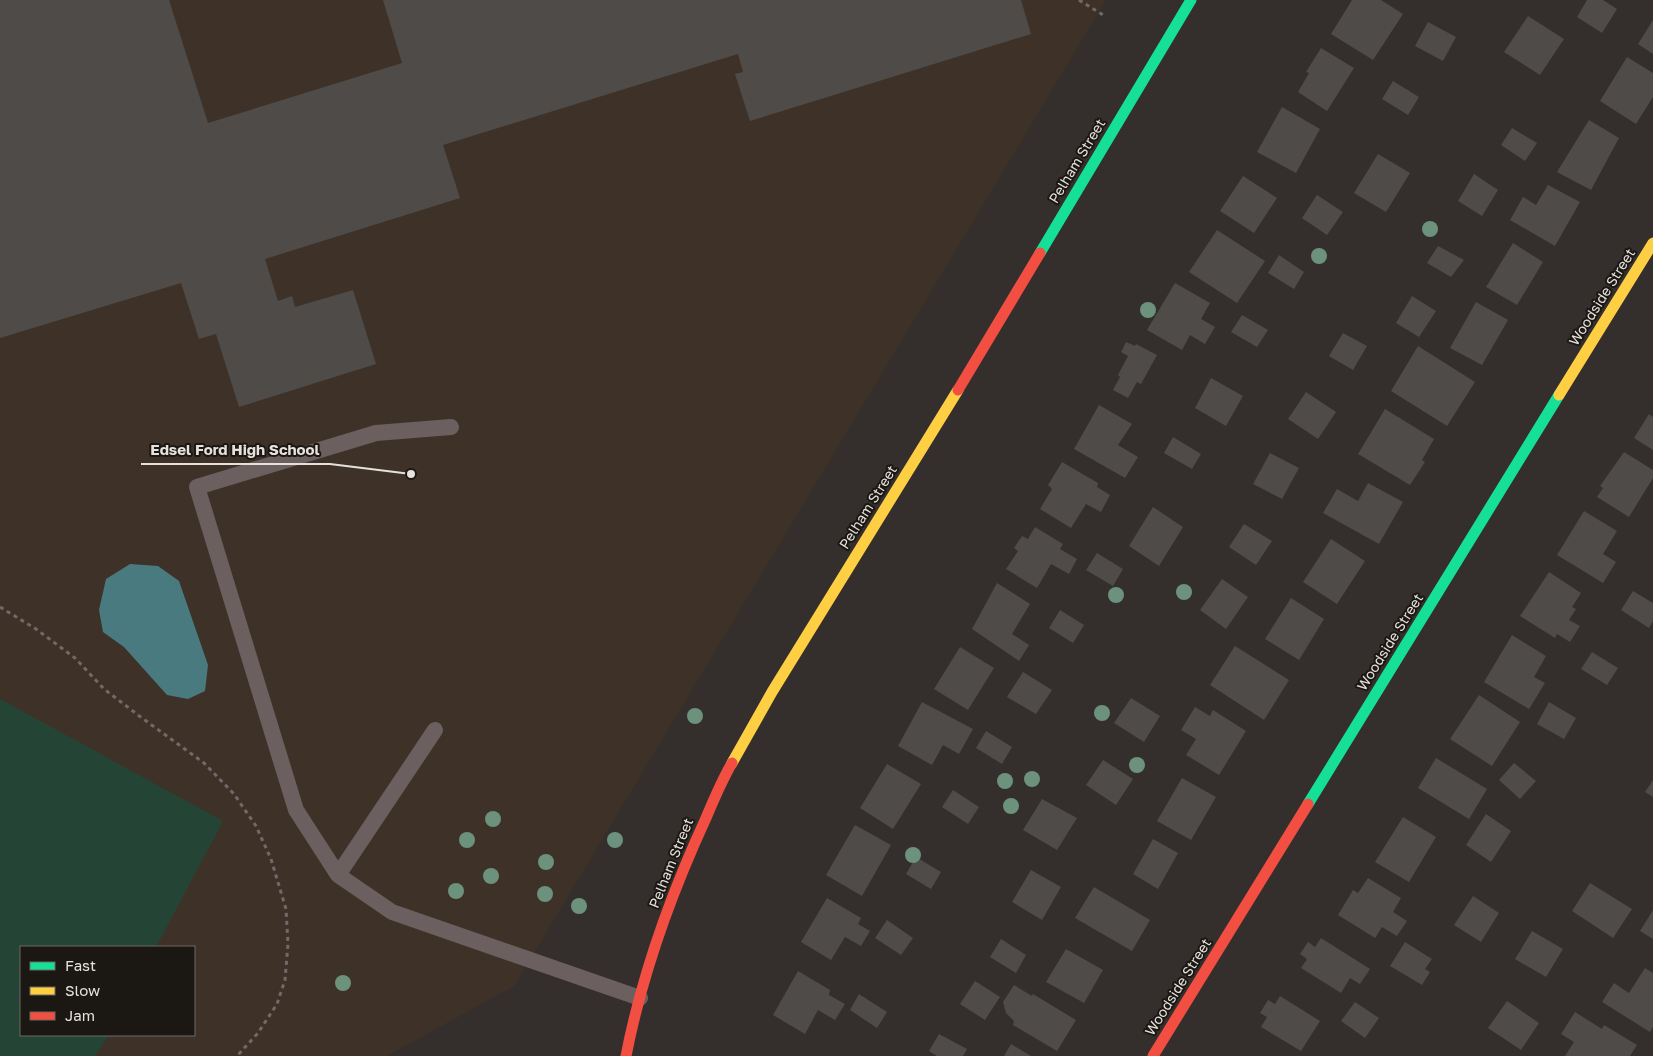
<svg xmlns="http://www.w3.org/2000/svg" width="1653" height="1056" font-family="'Golos Text',sans-serif">
<style>
.built{fill:#3e3228;fill-rule:evenodd}
.green{fill:#244536}
.water{fill:#497a80}
.building{fill:#4f4b48}
.lines{fill:none;stroke-linecap:round;stroke-linejoin:round}
.path{stroke:#726968;stroke-width:3;stroke-dasharray:4 4;stroke-linecap:butt}
.lane{stroke:#6c5f5f;stroke-width:16}
.fast{stroke:#16e098;stroke-width:11}
.slow{stroke:#ffcf43;stroke-width:11}
.jam{stroke:#f24e42;stroke-width:11}
.tree{fill:#6c917c}
.labels{text-anchor:middle;stroke-width:4;stroke-linejoin:round;paint-order:stroke}
.street-label{font-size:14px;fill:#e7e1dd;stroke:#1b1814}
.leader{fill:none;stroke:#e7e1dd;stroke-width:2}
.callout-dot{fill:#e7e1dd;stroke:#1b1814;stroke-width:2}
.callout-label{font-size:15px;text-anchor:middle;font-weight:bold;fill:#e7e1dd;stroke:#1b1814;stroke-width:4;stroke-linejoin:round;paint-order:stroke}
</style>
<rect width="100%" height="100%" fill="#342f2c"/>
<path class="built" d="M0,0H1106L514,986L387,1056H0ZM21,947H194V1035H21Z"/>
<path class="green" d="M0,699L223,821L156,947H21V1035H109L95,1056H0Z"/>
<path class="water" d="M130,564L158,566L179,581L208,665L205,691L188,699L167,695L124,647L103,632L99,610L106,579Z"/>
<path class="building" d="M0,0H169L208,123L402,63L383,0H1021L1031,34L750,121L735,74L743,72L738,54L443,145L460,198L265,259L278,301L292,296L295,307L353,290L376,364L239,407L216,334L199,339L181,283L0,338Z
M1352,0H1381L1403,14L1373,60L1331,34Z
M1587,0H1603L1617,9L1602,33L1577,17Z
M1528,16L1564,39L1540,75L1504,52Z
M1653,20V54L1638,44Z
M1428,22L1456,37L1443,61L1415,46Z
M1321,48L1354,68L1327,111L1298,92L1309,73L1306,72Z
M1627,57L1653,73V97L1636,124L1600,101Z
M1393,81L1419,97L1408,115L1382,99Z
M1282,107L1320,129L1296,173L1257,152Z
M1589,120L1619,138L1591,190L1557,172Z
M1512,128L1537,143L1525,161L1501,145Z
M1378,154L1410,173L1386,212L1354,193Z
M1474,174L1498,190L1482,216L1458,201Z
M1243,176L1277,198L1254,233L1220,211Z
M1548,185L1580,202L1555,246L1510,220L1523,197L1536,205Z
M1317,195L1343,212L1327,235L1302,218Z
M1217,230L1265,261L1237,303L1189,272Z
M1513,243L1543,262L1517,305L1486,287Z
M1438,246L1464,260L1451,277L1427,263Z
M1279,255L1304,272L1294,289L1268,273Z
M1175,283L1210,303L1201,319L1215,327L1205,344L1190,335L1182,350L1147,330Z
M1412,296L1436,311L1419,337L1396,323Z
M1476,302L1508,320L1482,365L1450,348Z
M1242,315L1268,330L1257,347L1231,332Z
M1343,333L1367,346L1353,370L1329,356Z
M1126,342L1135,346L1136,344L1157,355L1141,384L1137,382L1128,398L1113,390L1120,377L1118,375L1128,356L1121,352Z
M1418,346L1475,382L1447,426L1391,391Z
M1211,378L1243,396L1226,426L1195,408Z
M1306,392L1336,412L1318,439L1288,419Z
M1099,405L1132,424L1118,445L1138,457L1125,478L1074,449Z
M1385,409L1434,439L1422,460L1425,462L1410,485L1358,454Z
M1649,414L1653,417V450L1634,438Z
M1173,437L1201,454L1192,469L1164,453Z
M1624,452L1653,470V478L1629,517L1597,497L1603,488L1600,486Z
M1270,453L1299,468L1282,499L1253,484Z
M1062,462L1098,483L1097,487L1110,495L1101,512L1086,504L1071,528L1040,509L1052,489L1048,485Z
M1368,483L1403,502L1379,544L1323,513L1337,489L1358,501Z
M1153,507L1183,527L1159,566L1129,546Z
M1584,511L1617,531L1603,554L1616,562L1603,583L1557,555Z
M1244,524L1272,541L1256,565L1229,547Z
M1035,527L1063,544L1060,549L1077,559L1069,574L1051,564L1037,588L1006,569L1018,551L1014,548L1022,536L1028,539Z
M1331,539L1365,561L1337,604L1303,582Z
M1097,553L1123,569L1113,586L1086,570Z
M1549,572L1581,593L1572,607L1576,609L1569,620L1580,626L1570,642L1557,634L1555,638L1520,616Z
M1222,579L1248,597L1226,629L1200,610Z
M997,583L1030,604L1012,634L1029,645L1019,661L972,629Z
M1633,591L1653,603V621L1649,628L1621,610Z
M1291,598L1324,619L1299,660L1265,639Z
M1060,610L1084,625L1073,643L1049,628Z
M1512,635L1546,656L1534,677L1545,683L1529,709L1484,682Z
M1235,646L1289,680L1264,720L1210,685Z
M960,647L994,668L968,710L934,689Z
M1592,652L1618,668L1607,685L1581,669Z
M1023,672L1052,690L1036,714L1007,697Z
M1479,695L1520,722L1492,766L1450,739Z
M1131,698L1160,716L1144,742L1114,723Z
M922,702L973,729L959,754L943,745L932,765L898,746Z
M1549,702L1576,718L1564,739L1537,724Z
M1195,707L1210,716L1213,710L1246,731L1219,775L1186,755L1196,739L1181,730Z
M986,731L1012,747L1002,764L976,748Z
M1436,758L1487,789L1469,819L1418,788Z
M1103,760L1133,779L1116,805L1086,785Z
M1514,763L1536,781L1520,799L1499,780Z
M887,764L921,784L893,829L860,808Z
M1182,778L1216,797L1191,840L1157,821Z
M1653,780V797L1645,792Z
M953,790L979,807L968,824L942,807Z
M1042,799L1077,818L1057,850L1023,830Z
M1486,814L1511,831L1491,862L1466,845Z
M1403,817L1436,837L1409,882L1375,862Z
M855,825L891,845L862,896L826,875Z
M1153,839L1178,853L1158,889L1133,874Z
M916,857L941,872L931,889L906,874Z
M1031,870L1061,887L1042,920L1012,902Z
M1368,878L1401,898L1393,912L1407,921L1397,936L1382,927L1375,938L1338,915L1353,890L1358,893Z
M1590,883L1632,909L1613,938L1572,911Z
M1094,887L1150,920L1132,951L1075,918Z
M1473,896L1499,913L1481,942L1454,925Z
M827,898L861,918L858,924L870,931L861,946L845,937L831,960L801,942Z
M1653,910V939L1640,931Z
M887,920L913,938L901,955L875,938Z
M1532,931L1563,949L1546,977L1515,959Z
M1321,938L1370,969L1360,984L1350,978L1341,993L1301,968L1307,959L1300,954L1308,942L1315,947Z
M1001,939L1026,955L1016,973L990,957Z
M1405,942L1432,959L1425,969L1430,972L1422,985L1390,966Z
M1066,949L1103,970L1084,1003L1046,982Z
M1645,968L1653,973V1027L1650,1032L1602,1002L1614,983L1629,993Z
M798,971L830,990L829,995L845,1004L835,1020L818,1010L805,1034L773,1015Z
M975,981L1000,997L985,1020L960,1004Z
M1014,985L1032,996L1033,994L1076,1020L1057,1051L1013,1025L1014,1021L1006,1013L1003,1002Z
M859,994L887,1012L877,1028L850,1010Z
M1280,996L1320,1021L1301,1051L1261,1027L1267,1017L1260,1013L1268,1000L1275,1004Z
M1507,1001L1539,1023L1521,1050L1488,1028Z
M1355,1002L1379,1018L1365,1038L1341,1021Z
M1575,1012L1602,1029L1604,1025L1637,1045L1630,1056H1565L1574,1042L1561,1034Z
M939,1034L967,1049L963,1056H937L929,1051Z
M1011,1044L1031,1056H1004Z"/>
<g class="lines">
<path class="path" d="M1079,0L1103,15
M0,607L36,629L75,658L104,689L142,718L204,763L234,794L256,826L271,859L286,909L288,944L285,980L277,1004L258,1033L237,1056"/>
<path class="lane" d="M435,730L338,875L392,912L640,998
M338,875L296,810L197,487L376,433L451,427"/>
<path class="fast" d="M1040,253L1191,0
M1308,804L1559,395"/>
<path class="slow" d="M1559,395L1653,243
M732,763L772,692L958,390"/>
<path class="jam" d="M958,390L1040,253
M626,1056C642,974 671,894 706,818C714,799 722,780 732,763
M1153,1056L1308,804"/>
</g>
<g class="tree">
<circle cx="1430" cy="229" r="8"/>
<circle cx="1319" cy="256" r="8"/>
<circle cx="1148" cy="310" r="8"/>
<circle cx="1184" cy="592" r="8"/>
<circle cx="1116" cy="595" r="8"/>
<circle cx="1102" cy="713" r="8"/>
<circle cx="695" cy="716" r="8"/>
<circle cx="1137" cy="765" r="8"/>
<circle cx="1032" cy="779" r="8"/>
<circle cx="1005" cy="781" r="8"/>
<circle cx="1011" cy="806" r="8"/>
<circle cx="493" cy="819" r="8"/>
<circle cx="467" cy="840" r="8"/>
<circle cx="615" cy="840" r="8"/>
<circle cx="913" cy="855" r="8"/>
<circle cx="546" cy="862" r="8"/>
<circle cx="491" cy="876" r="8"/>
<circle cx="456" cy="891" r="8"/>
<circle cx="545" cy="894" r="8"/>
<circle cx="579" cy="906" r="8"/>
<circle cx="343" cy="983" r="8"/>
</g>
<g class="labels">
<g class="street-label">
<text transform="translate(1077 161) rotate(-59)" y="5">Pelham Street</text>
<text transform="translate(1602 297) rotate(-58)" y="5">Woodside Street</text>
<text transform="translate(868 507) rotate(-58)" y="5">Pelham Street</text>
<text transform="translate(1390 642) rotate(-58)" y="5">Woodside Street</text>
<text transform="translate(671 863) rotate(-68)" y="5">Pelham Street</text>
<text transform="translate(1178 987) rotate(-58)" y="5">Woodside Street</text>
</g>
</g>
<path class="leader" d="M411 474L330 464H141"/>
<circle class="callout-dot" cx="411" cy="474" r="5"/>
<g class="callout-label">
<text x="235" y="455">Edsel Ford High School</text>
</g>
<rect x="20" y="946" width="175" height="90" fill="#1b1814" stroke="#6d6864"/>
<rect x="30" y="962" width="25" height="8" fill="#16e098" stroke="#6d6864"/>
<text x="65" y="971" font-size="15" fill="#e7e1dd">Fast</text>
<rect x="30" y="987" width="25" height="8" fill="#ffcf43" stroke="#6d6864"/>
<text x="65" y="996" font-size="15" fill="#e7e1dd">Slow</text>
<rect x="30" y="1012" width="25" height="8" fill="#f24e42" stroke="#6d6864"/>
<text x="65" y="1021" font-size="15" fill="#e7e1dd">Jam</text>
</svg>
